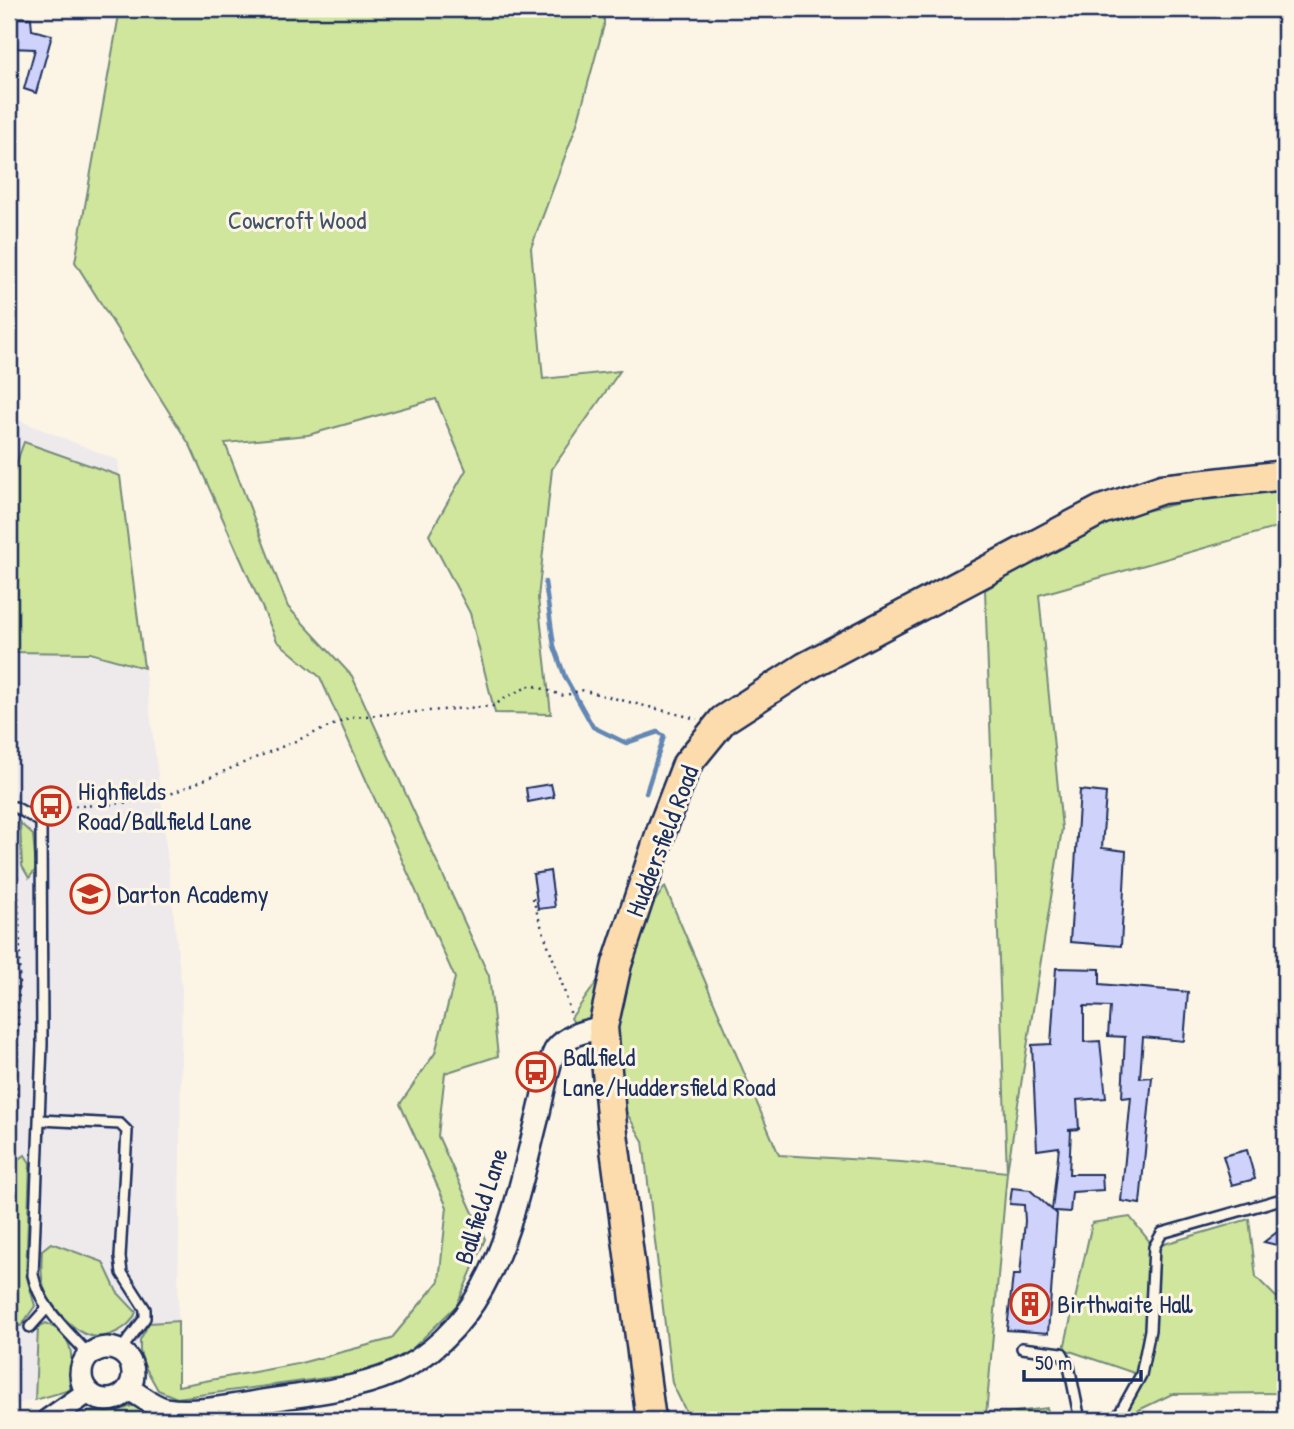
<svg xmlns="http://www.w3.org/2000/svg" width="1294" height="1429" font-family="'Patrick Hand',sans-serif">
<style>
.built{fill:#eeeaec}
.green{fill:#cfe69c;stroke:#758a7d;stroke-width:2}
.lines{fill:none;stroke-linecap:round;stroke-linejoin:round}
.stream{stroke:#6387b4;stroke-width:4.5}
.building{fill:#cfd2fb;stroke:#1b2f5e;stroke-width:2}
.service-casing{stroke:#1b2f5e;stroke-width:14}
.tertiary-casing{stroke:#1b2f5e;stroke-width:26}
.trunk-casing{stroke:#1b2f5e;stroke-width:33}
.path{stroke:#1b2f5e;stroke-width:2.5;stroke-dasharray:2 5;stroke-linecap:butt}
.service{stroke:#fcf5e5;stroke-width:9}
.tertiary{stroke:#fcf5e5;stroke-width:21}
.trunk{stroke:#fcdcac;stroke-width:28}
.labels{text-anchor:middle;stroke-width:6;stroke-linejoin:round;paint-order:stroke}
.park-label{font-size:26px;fill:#3f546a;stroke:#fcf5e5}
.poi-label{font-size:26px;fill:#1b2f5e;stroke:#fcf5e5;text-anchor:start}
.street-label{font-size:26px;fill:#1b2f5e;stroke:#fcf5e5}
</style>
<rect width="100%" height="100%" fill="#fcf5e5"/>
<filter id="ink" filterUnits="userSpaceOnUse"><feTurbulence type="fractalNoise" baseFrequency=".0143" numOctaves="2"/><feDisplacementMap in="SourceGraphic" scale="14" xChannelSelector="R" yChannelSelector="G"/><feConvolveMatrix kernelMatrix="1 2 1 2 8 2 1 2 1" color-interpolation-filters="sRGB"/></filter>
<g filter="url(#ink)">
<path class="built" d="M9,416L118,460L161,798L182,990L177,1398L157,1390L127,1340L83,1347L70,1390L9,1406Z"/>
<path class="green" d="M120,9H604V25L577,124L531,248L543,379L620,371L552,469L538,598L551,714L495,713L470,613L429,535L466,470L436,399L308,435L225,443L288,607L352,676L489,976L498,1056L445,1073L438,1136L485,1239L457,1305L402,1359L348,1375L177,1398L158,1390L144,1365L140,1351V1340L149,1323L178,1321V1386L297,1364L391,1339L439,1281L447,1207L400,1104L435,1053L455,978L320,677L277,641L191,447L75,262Z
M24,442L120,476L144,668L90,653L9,652V484Z
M1285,489V525L1039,595L1062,829L1007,1172L986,1416L1047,1408L1051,1420H690L672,1383L643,1141L571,1018L665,887L779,1155L901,1162L1007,1172L985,590L1103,521L1188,501Z
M20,823L33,835L36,869L29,878L22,866Z
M25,1155L30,1163L26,1274L35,1306L21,1326L10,1325L17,1161Z
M1130,1217L1154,1247L1249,1219L1256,1277L1276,1297L1285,1296V1393L1172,1394L1118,1420L1140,1375L1064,1349L1092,1223Z
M51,1243L103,1262L117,1292L136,1312C130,1330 102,1342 85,1334C72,1328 56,1310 49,1299C40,1284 41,1266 42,1250Z
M46,1323C79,1338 71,1361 70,1390L35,1400L38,1327Z
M134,1405L167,1420H74L88,1412L118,1411Z"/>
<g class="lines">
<path class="stream" d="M545,582L554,646L565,677L593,727L626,743L658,732L664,736L646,793"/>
</g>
<path class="building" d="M9,17L31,18L32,30L52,35L36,93L24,89L35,49L10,48Z
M551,784L554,797L528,802L526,788Z
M1080,790L1106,793L1102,848L1126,851L1121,946L1070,942Z
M550,871L555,907L538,909L533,874Z
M1056,968L1100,969V984L1188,992L1184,1041L1143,1037L1140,1078L1152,1077L1140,1204L1121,1201L1131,1097L1122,1098L1125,1037L1108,1036L1110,1007L1084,1006V1042L1100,1041L1106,1098L1077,1100L1079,1129L1068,1130H1071L1069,1174H1102L1103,1190L1072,1192L1070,1212L1054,1211L1057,1214L1048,1333L1007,1330L1013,1275H1020L1025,1221L1024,1205L1010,1204L1012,1188L1030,1190L1052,1210L1059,1147L1037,1150L1032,1045L1051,1044Z
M1247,1150L1255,1179L1232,1185L1223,1156Z
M1285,1226V1247L1264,1242Z"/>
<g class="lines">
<g class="service-casing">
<path id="service" d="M15,807L41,822L42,1044L33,1275C40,1308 67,1330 89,1355
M40,1120L120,1124L127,1131L120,1257L122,1273L145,1309V1318L120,1351
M30,1327L47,1308
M1022,1348L1062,1353L1069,1366L1080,1420
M1116,1420L1141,1375L1150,1330L1154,1247L1162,1233L1285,1198"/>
</g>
<g class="tertiary-casing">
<path id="tertiary" d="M81 1374a26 26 0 1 1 52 0a26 26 0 1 1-52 0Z
M129,1389C140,1395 154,1407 166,1409C197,1415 250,1402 283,1398C323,1392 369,1387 406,1367C497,1316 514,1209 538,1116C542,1102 549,1058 556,1049C568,1034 586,1031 603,1027
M48,1420L88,1392"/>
</g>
<g class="trunk-casing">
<path id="trunk" d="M651,1420L612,1126L603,1027L617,964L662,829L687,764L723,720L805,667L1101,510L1162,489L1285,475"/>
</g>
<path class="path" d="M40,807L106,805L161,798L352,717L493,706L512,694L532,685L564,696L581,690L697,719
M533,898C543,939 563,977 571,1017
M9,1263L16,1107L20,943L15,822"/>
<use href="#service" class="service"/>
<use href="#tertiary" class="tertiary"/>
<use href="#trunk" class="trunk"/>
</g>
</g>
<defs>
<g id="bus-ring" transform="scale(2.0125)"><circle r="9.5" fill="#fcf5e5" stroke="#c8321e" stroke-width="1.5"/><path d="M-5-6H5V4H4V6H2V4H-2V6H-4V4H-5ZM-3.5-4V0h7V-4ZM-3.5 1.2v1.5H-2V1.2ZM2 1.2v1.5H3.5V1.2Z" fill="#c8321e"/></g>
<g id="school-ring" transform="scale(2.0125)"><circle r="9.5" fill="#fcf5e5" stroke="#c8321e" stroke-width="1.5"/><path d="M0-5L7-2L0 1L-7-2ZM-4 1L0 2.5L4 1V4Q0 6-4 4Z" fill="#c8321e"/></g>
<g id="building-ring" transform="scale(2.0125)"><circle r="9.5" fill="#fcf5e5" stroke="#c8321e" stroke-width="1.5"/><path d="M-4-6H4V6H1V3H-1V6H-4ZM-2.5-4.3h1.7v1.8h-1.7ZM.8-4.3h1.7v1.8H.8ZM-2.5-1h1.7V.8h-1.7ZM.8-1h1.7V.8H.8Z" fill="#c8321e"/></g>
</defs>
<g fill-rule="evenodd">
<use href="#bus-ring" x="51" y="806"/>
<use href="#school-ring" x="90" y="894"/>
<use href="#bus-ring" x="536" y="1072"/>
<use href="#building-ring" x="1030" y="1304"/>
</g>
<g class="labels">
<g class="park-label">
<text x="297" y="229">Cowcroft Wood</text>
</g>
<g class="poi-label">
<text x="78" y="800">Highfields<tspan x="78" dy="30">Road/Ballfield Lane</tspan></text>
<text x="117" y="903">Darton Academy</text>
<text x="563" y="1066">Ballfield<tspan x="563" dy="30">Lane/Huddersfield Road</tspan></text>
<text x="1057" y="1313">Birthwaite Hall</text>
</g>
<g class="street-label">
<text transform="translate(662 841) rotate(-69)" y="9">Huddersfield Road</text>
<text transform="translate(481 1206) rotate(-72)" y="9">Ballfield Lane</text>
</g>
</g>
<rect width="1294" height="1429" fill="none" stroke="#fcf5e5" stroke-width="35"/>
<rect x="18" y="18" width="1259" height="1394" fill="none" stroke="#1b2f5e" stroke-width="2.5" filter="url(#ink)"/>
<path d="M1024 1370v10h117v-10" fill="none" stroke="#1b2f5e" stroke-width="3.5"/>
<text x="1035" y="1370" font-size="21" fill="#1b2f5e" stroke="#fcf5e5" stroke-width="5" paint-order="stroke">50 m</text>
</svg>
